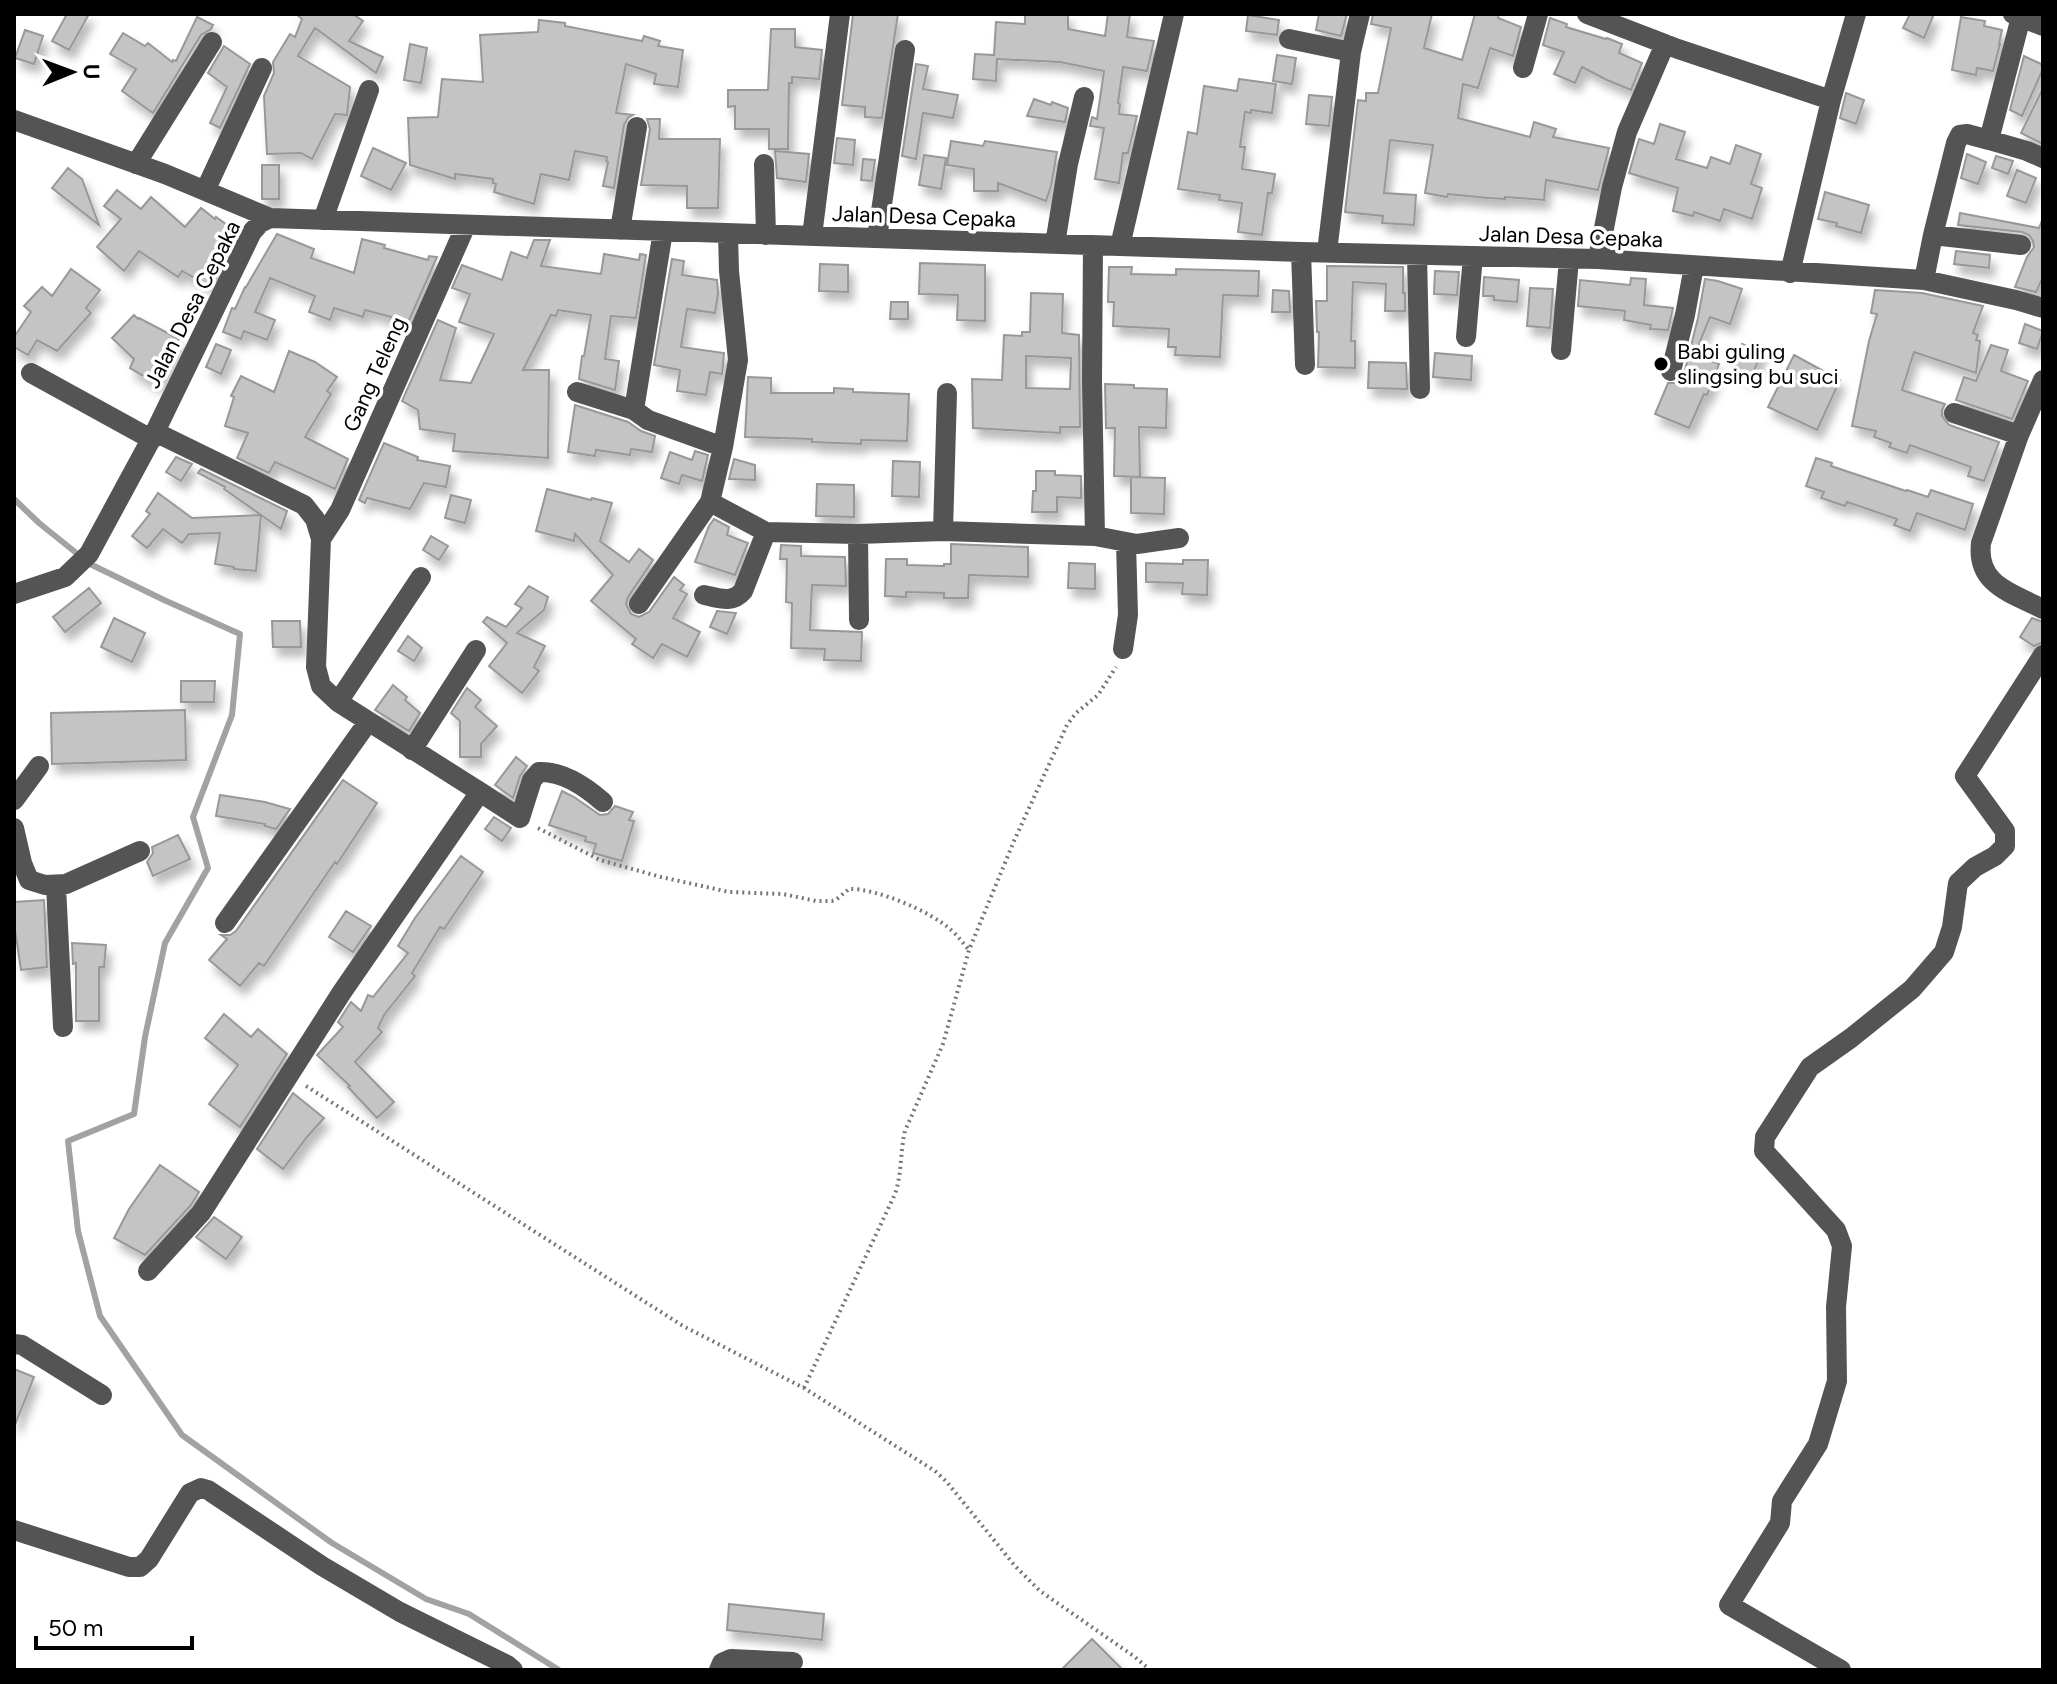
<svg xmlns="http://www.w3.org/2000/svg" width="2057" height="1684" font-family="Figtree,sans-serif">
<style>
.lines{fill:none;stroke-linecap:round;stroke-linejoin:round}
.stream{stroke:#a2a2a2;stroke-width:6}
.building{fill:#c4c4c4;stroke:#989898;stroke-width:2;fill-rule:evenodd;filter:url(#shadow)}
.path{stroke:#767676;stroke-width:4;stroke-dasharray:2 4;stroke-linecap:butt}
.minor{stroke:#545454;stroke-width:20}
.poi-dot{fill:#000;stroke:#fff;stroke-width:3}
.labels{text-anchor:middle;stroke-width:7;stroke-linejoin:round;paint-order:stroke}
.street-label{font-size:22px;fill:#000;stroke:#fff}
.poi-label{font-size:22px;fill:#000;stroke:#fff;text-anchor:start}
</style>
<defs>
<filter id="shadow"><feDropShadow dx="5" dy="9" stdDeviation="4" flood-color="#0004"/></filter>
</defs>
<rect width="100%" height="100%" fill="#fff"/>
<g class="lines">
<path class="stream" d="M14,499L39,523L90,564L164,600L240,634L232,715L193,817L208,868L165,943L145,1037L134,1114L68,1141L78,1231L100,1316L182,1435L332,1543L426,1599L469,1614L559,1670"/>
</g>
<path class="building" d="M67,14H89L69,50L52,41Z
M296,14H353L363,21L349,41L383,57L376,73L315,28L298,56L350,87L347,115L335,114L312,159L301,153L267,154L264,96L274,73L273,62L290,34L295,37L302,19Z
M853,14H898L882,118L865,117V107L842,105Z
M1025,14H1068V29L1105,36L1108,14H1130L1127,37L1154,41L1147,71L1123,67L1118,103L1120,104L1119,114L1137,116L1128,153H1123L1119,183L1095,179L1104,128L1090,126L1092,117L1097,119L1104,71L1060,62L997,59L996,81L973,79L975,54L994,55L996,22L1025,24Z
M1319,14H1347L1341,36L1316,30Z
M1373,14H1432L1424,48L1462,60L1475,14H1499L1498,18L1521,27L1513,56L1490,48L1478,88L1463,84L1458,118L1530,137L1534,122L1556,129L1553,137L1609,148L1598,190L1546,180L1544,200L1505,197V199L1488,198L1448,194L1447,197L1425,193L1433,145L1390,140L1384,193L1416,195L1414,225L1382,223L1383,216L1345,212L1358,100L1366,101V93H1378L1391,28L1371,24Z
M1910,14H1934L1924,38L1903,28Z
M1248,15L1279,20L1277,35L1246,31Z
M197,17L213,25L211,29L201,35L153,113L122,91L136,69L110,54L123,33L145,46L148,43L172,62L173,60L176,61Z
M1961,17L1985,21L1984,26L2002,30L1999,44H2000L1993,71L1977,68L1976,75L1952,70Z
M1550,18L1567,24L1566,27L1606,39L1607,38L1622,44L1619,53L1642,63L1631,90L1607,80L1582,67L1575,83L1554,74L1564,52L1543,45Z
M539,20L565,23V26L642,41L644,36L660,41L658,46L683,50L678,87L654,84L656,74L626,64L616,113L633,115L628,118L624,125L614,188L603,186L608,162L606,161L607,157L575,151L569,180L541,174L534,204L494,192L496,184L493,183V179L455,174V179L410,165L408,118L438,117L442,79L483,82L480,35L538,32Z
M771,29H795V47L822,50L819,79L792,77V83H789L788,149H769V129H735V106L728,107V90H768Z
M25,30L43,36L34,64L15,58Z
M410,44L427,48L421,83L404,80Z
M224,46L250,64L220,128L210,123L227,87L208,73Z
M1277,55L1296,58L1292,84L1273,81Z
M2024,56L2043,65V69L2022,116L2010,110Z
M916,64L928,66L923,89L958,95L953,118L923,113L916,159L902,156Z
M1239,79L1276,84L1272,113L1251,110V113L1245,112L1240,147H1245L1242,169L1275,174L1272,193H1268L1262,235L1238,232L1242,203L1219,200L1220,195L1178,189L1188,132L1197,134L1204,86L1237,91Z
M2043,88V144L2021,133Z
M1846,93L1864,100L1856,124L1840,118Z
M1309,95L1332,97L1329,126L1306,124Z
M1034,99L1051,105L1052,102L1068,108L1065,122L1027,116Z
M647,119H660L659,139H720L718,208H687V186L641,185L650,129Z
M1660,124L1685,132L1676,159L1707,168L1711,157L1730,164L1736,145L1761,154L1751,184L1762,188L1752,219L1724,209L1720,221L1694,212L1693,216L1673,211L1678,188L1629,173L1639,139L1654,144Z
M837,138L855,140L853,165L834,163Z
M951,141L983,146L985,141L1057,152L1051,186L1046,201L998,183V191H974V169L947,165Z
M373,148L406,163L391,190L361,176Z
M775,151L809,154L806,182L777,178Z
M1967,154L1986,162L1978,184L1961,178Z
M924,155L946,158L941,189L919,185Z
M1996,156L2013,161L2008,174L1992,168Z
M863,159L875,160L872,181L861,180Z
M262,165H279V199H262Z
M68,168L82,179L99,225L52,188Z
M2017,170L2036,178L2026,203L2007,196Z
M117,190L141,209L151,197L185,227L201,208L215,219L216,217L234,230L219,249L226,253L207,285L182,271L178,277L139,251L124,271L97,247L121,219L104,206Z
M1825,192L1869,205L1861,233L1836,226L1837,223L1818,219Z
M1960,213L2039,228L2043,218V277L2036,292L2015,287L2027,257L2034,247L2033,241L2029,235L2022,232L1958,225Z
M277,234L314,249L311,258L354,273L362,239L385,245L384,248L428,260L429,256L437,257L407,325L395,318L365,310L363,317L334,308L330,320L309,312L315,296L270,278L255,312L275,320L267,340L244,331L241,339L223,332L232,308L235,309L245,287H246Z
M534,240H550L541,266L601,274L604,254L639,260L640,254L646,255L636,318L611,316L605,359L619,361L615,390L579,379L582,356H584L591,315L558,310L556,316L551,315L523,370H549L548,458L453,451L455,434L420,429L418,410L402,401L438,320L456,328L440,380L471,383L494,334L459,322L470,294L452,288L462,265L502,280L511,252L527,258Z
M1956,251L1990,255L1989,268L1954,264Z
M672,259L684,261L682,275L717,280L718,294L715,313L687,309L681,347L724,353L722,374L710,372L706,395L677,391L680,370L654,365Z
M920,263L985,265V321L957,320L958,295L919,294Z
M820,264L848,265V292L819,291Z
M1327,266L1403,267V293H1405V311H1385L1386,284L1353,282L1351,341H1355V368L1318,367L1319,332H1317L1316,301H1327Z
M1109,267H1132L1131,274L1176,275V269L1259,271L1258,296L1223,295L1220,357L1175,355L1176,347H1168L1169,329L1113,326L1114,302H1108Z
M71,269L100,290L86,308L91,313L57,351L37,340L28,355L14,347V337L31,312L24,306L42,287L52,296Z
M1435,271L1459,272L1457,295L1434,294Z
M1484,277L1519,280L1517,302L1494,300V296H1483Z
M1631,278L1646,279L1644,305L1673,308L1668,330L1650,329L1651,325L1624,320L1625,311L1578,306L1580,280L1630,285Z
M1705,279L1718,281L1742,289L1730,324L1710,317L1695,354L1719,364L1707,395L1704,394L1689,428L1655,414L1668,383H1675L1681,379L1684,374L1698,318Z
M1530,288L1553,289L1550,328L1527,326Z
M1273,290L1289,291L1290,312H1272Z
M1875,290L1922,293L1983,306L1973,333L1978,335L1976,340L1980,341L1976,373L1914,352L1902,390L1945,404L1942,410V416L1949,425L1999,442L1984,481L1968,476L1971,467L1910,445L1907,453L1889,447L1891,443L1874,437L1876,431L1852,426L1869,341L1877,314L1871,313Z
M1031,293L1063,294L1062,333L1079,335L1080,427H1060V433L973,428L972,379L1002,380L1004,335L1022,336V332H1030ZM1026,356L1071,358L1070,389L1026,388Z
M891,302H908V319H890Z
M134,315L138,319L139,318L179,339L166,364L168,365L157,384L130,368L134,359L112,338Z
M2025,324L2043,331L2037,349L2019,343Z
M216,344L231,350L221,374L206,367Z
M1742,344L1762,351L1751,378L1732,370Z
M1991,345L2008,350L2001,371L2028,381L2012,419L1956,400L1964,377L1976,381Z
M289,351L315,362L337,377L327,391L331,394L305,437L348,459L335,489L275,462L269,473L237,458L248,433L225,426L234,397L231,396L241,376L274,392Z
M1435,353L1472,356L1471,380L1433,377Z
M1794,355L1840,380L1817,430L1768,407Z
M1369,362L1406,363L1407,389L1368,388Z
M748,377L771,378V393H834V388L853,389V392L909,394L907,441L861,440V444L812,442V439L745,437Z
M1105,384L1134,385V388L1167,389L1166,428L1139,427L1140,477L1114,476L1115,428H1106Z
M575,405L628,422L641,431L655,436L652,452L631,449L630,455L596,450L595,456L568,452Z
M384,443L418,457L417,460L450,466L446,487L424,483L410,509L367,498L365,503L359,500Z
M695,451L708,455L702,481L682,475L679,484L661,478L670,452L692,460Z
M176,457L192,464L181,481L166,472Z
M1816,458L1832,463L1831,466L1906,491L1907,490L1928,497L1931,490L1973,504L1965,530L1917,513L1910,531L1894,525L1897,519L1847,502L1845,506L1821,498L1824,492L1806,486Z
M734,459L755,465V480L729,479Z
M893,461L920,462L919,497L892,496Z
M201,469L287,511L281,529L224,489L225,487L198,473Z
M1036,471H1055V475L1081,476V498L1057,497V512H1032L1033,491H1036Z
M1131,477L1165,478L1164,514L1131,513Z
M817,484L854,485V517L816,516Z
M547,489L591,500L592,498L612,503L600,541L629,562L639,549L653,560L628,597L626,604L631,614L639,617L649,612L674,577L684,585L680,590L687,594L673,618L700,632L687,657L662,644L653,658L632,644L636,639L591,601L613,575L575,534L574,541L536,531Z
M158,493L192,518L261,515L256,571L234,569V567L215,564L220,533L189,534L182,543L163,529L147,548L132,536L150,514L146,511Z
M451,495L471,500L465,523L445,518Z
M714,519L729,527L727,535L748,543L735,575L695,562L709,526Z
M431,536L448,546L439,560L423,550Z
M951,544L1028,547V577L969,575L968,598H944V593L906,592V597L885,596L886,559H907V565L944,566V564H951Z
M781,545L801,546V556L845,557L846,586L812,585L810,630L862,632L861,661L824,660L825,649L791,648L792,603L786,602L787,559H780Z
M1183,560H1208L1207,595L1182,594L1183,583L1146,582V563L1183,564Z
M1069,563L1095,564V589L1068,588Z
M529,586L548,597L544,610L517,633L545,646L534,667L539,671L522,693L489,666L507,643L483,622L487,617L506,627L522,608L515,604Z
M89,588L101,603L65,632L53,617Z
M717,611L736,613L727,634L710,627Z
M114,618L145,633L132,662L101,647Z
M2032,618L2043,622V642L2034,646L2020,637Z
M272,621H300L301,647H273Z
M408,636L422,648L414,661L398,651Z
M181,681H215L214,702H181Z
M393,685L407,697L405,700L420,713L409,731L375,710Z
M467,688L481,700L475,707L497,726L481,744V757H460V721L451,713Z
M185,710L186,760L52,764L51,713Z
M516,757L527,766L520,776L513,798L495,785Z
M343,780L377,803L337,864L335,862L264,966L259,963L240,986L209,960L227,939L221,935H230L236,931Z
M562,791L574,797L600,815L608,814L615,806L633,812L629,820L634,821L622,861L593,853L596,844L585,841L586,837L549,825Z
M220,795L265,802L290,809L276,829L265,826V824L216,816Z
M494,817L511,828L502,841L485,829Z
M178,835L190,859L153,876L147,862L153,853L152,847Z
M461,856L483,872L444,929L440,927L412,973L415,976L384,1015L378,1028L382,1032L355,1062L394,1102L377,1118L348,1087L350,1086L317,1055L343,1027L338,1022L351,1002L361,1011L368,995L373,997L408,953L398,946L415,918Z
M44,900L47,967L21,970L14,923V902Z
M346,911L371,926L353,952L329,937Z
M72,943L106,945L104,967H99V1021H76V963L73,964Z
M224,1014L251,1037L258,1029L287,1054L240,1127L209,1104L238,1065L205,1038Z
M293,1093L324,1118L307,1137L283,1169L257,1149Z
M160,1165L199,1192L191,1205L145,1255L114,1238L129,1209Z
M214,1217L242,1237L226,1259L196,1237Z
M14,1369L34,1377L15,1425L14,1424Z
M729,1604L824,1614L822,1640L727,1630Z
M1092,1639L1123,1670H1061Z"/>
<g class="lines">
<path class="path" d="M538,828L600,860L661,877L729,892L783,894L816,901H832L837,899L849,889C876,888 932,912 951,930C958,936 963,943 969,950
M306,1086L683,1326L804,1388L935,1471L946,1481L1015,1566L1040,1591L1135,1657L1150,1670
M804,1388L895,1194C902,1174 900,1152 905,1131L943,1044L969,950L1014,841L1067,725L1076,713L1098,695L1116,667"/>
<path class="minor" d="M1587,14L1678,49L1831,100
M2013,14L2043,26
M2021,17L1989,140L2027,151L2043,158
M1289,39L1351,52
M1523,68L1538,14
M14,120L165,174L270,218
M136,164L212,42
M764,164L766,235
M205,191L262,68
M323,220L369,90
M620,230L637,127
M663,231L634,410L648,420L723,447
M1933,235L2021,245
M812,236L840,14
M877,238L905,50
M1055,244L1068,164L1084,97
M1093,245L1092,381L1095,536
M1120,246L1174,14
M1301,252L1305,365
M1327,252L1351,52L1360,14
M1417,255L1420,389
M1598,259L1612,187L1627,132L1665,44
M1790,273L1831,100L1856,14
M1924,280L1933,235L1956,143L1960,135L1967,134L1989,140
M1466,337L1473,256
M1561,350L1569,259
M1671,371L1685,315L1694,266
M31,373L151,439
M2043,380L2019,435L1981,543C1976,585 2012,593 2043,609
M577,392L634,410
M1954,413L2019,435
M710,502L766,532L858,534L943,531L1095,536L1137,544L1179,538
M943,531L947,393
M858,534L859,620
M321,539L340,510L466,225
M14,594L65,577L89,554L155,432L252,232L260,223L270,218L1301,252L1598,259L1924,280L2016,300L2043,308
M704,595C719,598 732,604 743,591L766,532
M639,604L710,502L723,447L738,360L729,271L728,234
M1123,649L1128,615L1126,543
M338,702L421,577
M412,750L476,650
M480,792L520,818L532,780L539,772C562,771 586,787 603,802
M14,800L39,766
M14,828L22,863L29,880L45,885L66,884L140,851
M56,886L63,1027
M225,923L368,722
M148,1271L201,1213L342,992L480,792L338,702L321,686L316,667L321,539L315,519L304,505L155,432
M14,1344L22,1345L102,1395
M14,1530L129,1567H140L149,1559L190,1493L201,1488L208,1490L322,1566L400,1612L507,1665L513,1670
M719,1670L722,1663L731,1659L793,1662
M1841,1670L1729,1605L1780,1523L1782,1501L1818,1444L1837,1381L1836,1307L1842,1246L1836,1230L1764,1151L1765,1137L1810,1067L1851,1038L1912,989L1944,952L1952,927L1958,883L1975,867L1995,856L2005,846V831L1965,776L2043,655"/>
</g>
<circle class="poi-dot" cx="1661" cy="364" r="8"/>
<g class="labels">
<g class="street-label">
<text transform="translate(924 216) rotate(2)" y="8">Jalan Desa Cepaka</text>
<text transform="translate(1571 236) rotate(2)" y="8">Jalan Desa Cepaka</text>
<text transform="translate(192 304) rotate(-63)" y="8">Jalan Desa Cepaka</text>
<text transform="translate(374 374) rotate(-66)" y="8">Gang Teleng</text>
</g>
<g class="poi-label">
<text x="1677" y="359">Babi guling<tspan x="1677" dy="25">slingsing bu suci</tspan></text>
</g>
</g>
<rect width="2057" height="1684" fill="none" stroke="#000000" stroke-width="32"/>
<g transform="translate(72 72) rotate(89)" stroke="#ffffff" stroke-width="6" paint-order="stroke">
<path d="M0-6L14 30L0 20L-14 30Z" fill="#000000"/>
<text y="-12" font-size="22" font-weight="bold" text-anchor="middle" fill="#000000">U</text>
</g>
<path d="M36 1636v12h156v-12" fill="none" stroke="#000000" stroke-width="4"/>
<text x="48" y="1636" font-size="24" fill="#000000" stroke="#ffffff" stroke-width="6" paint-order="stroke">50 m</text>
</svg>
